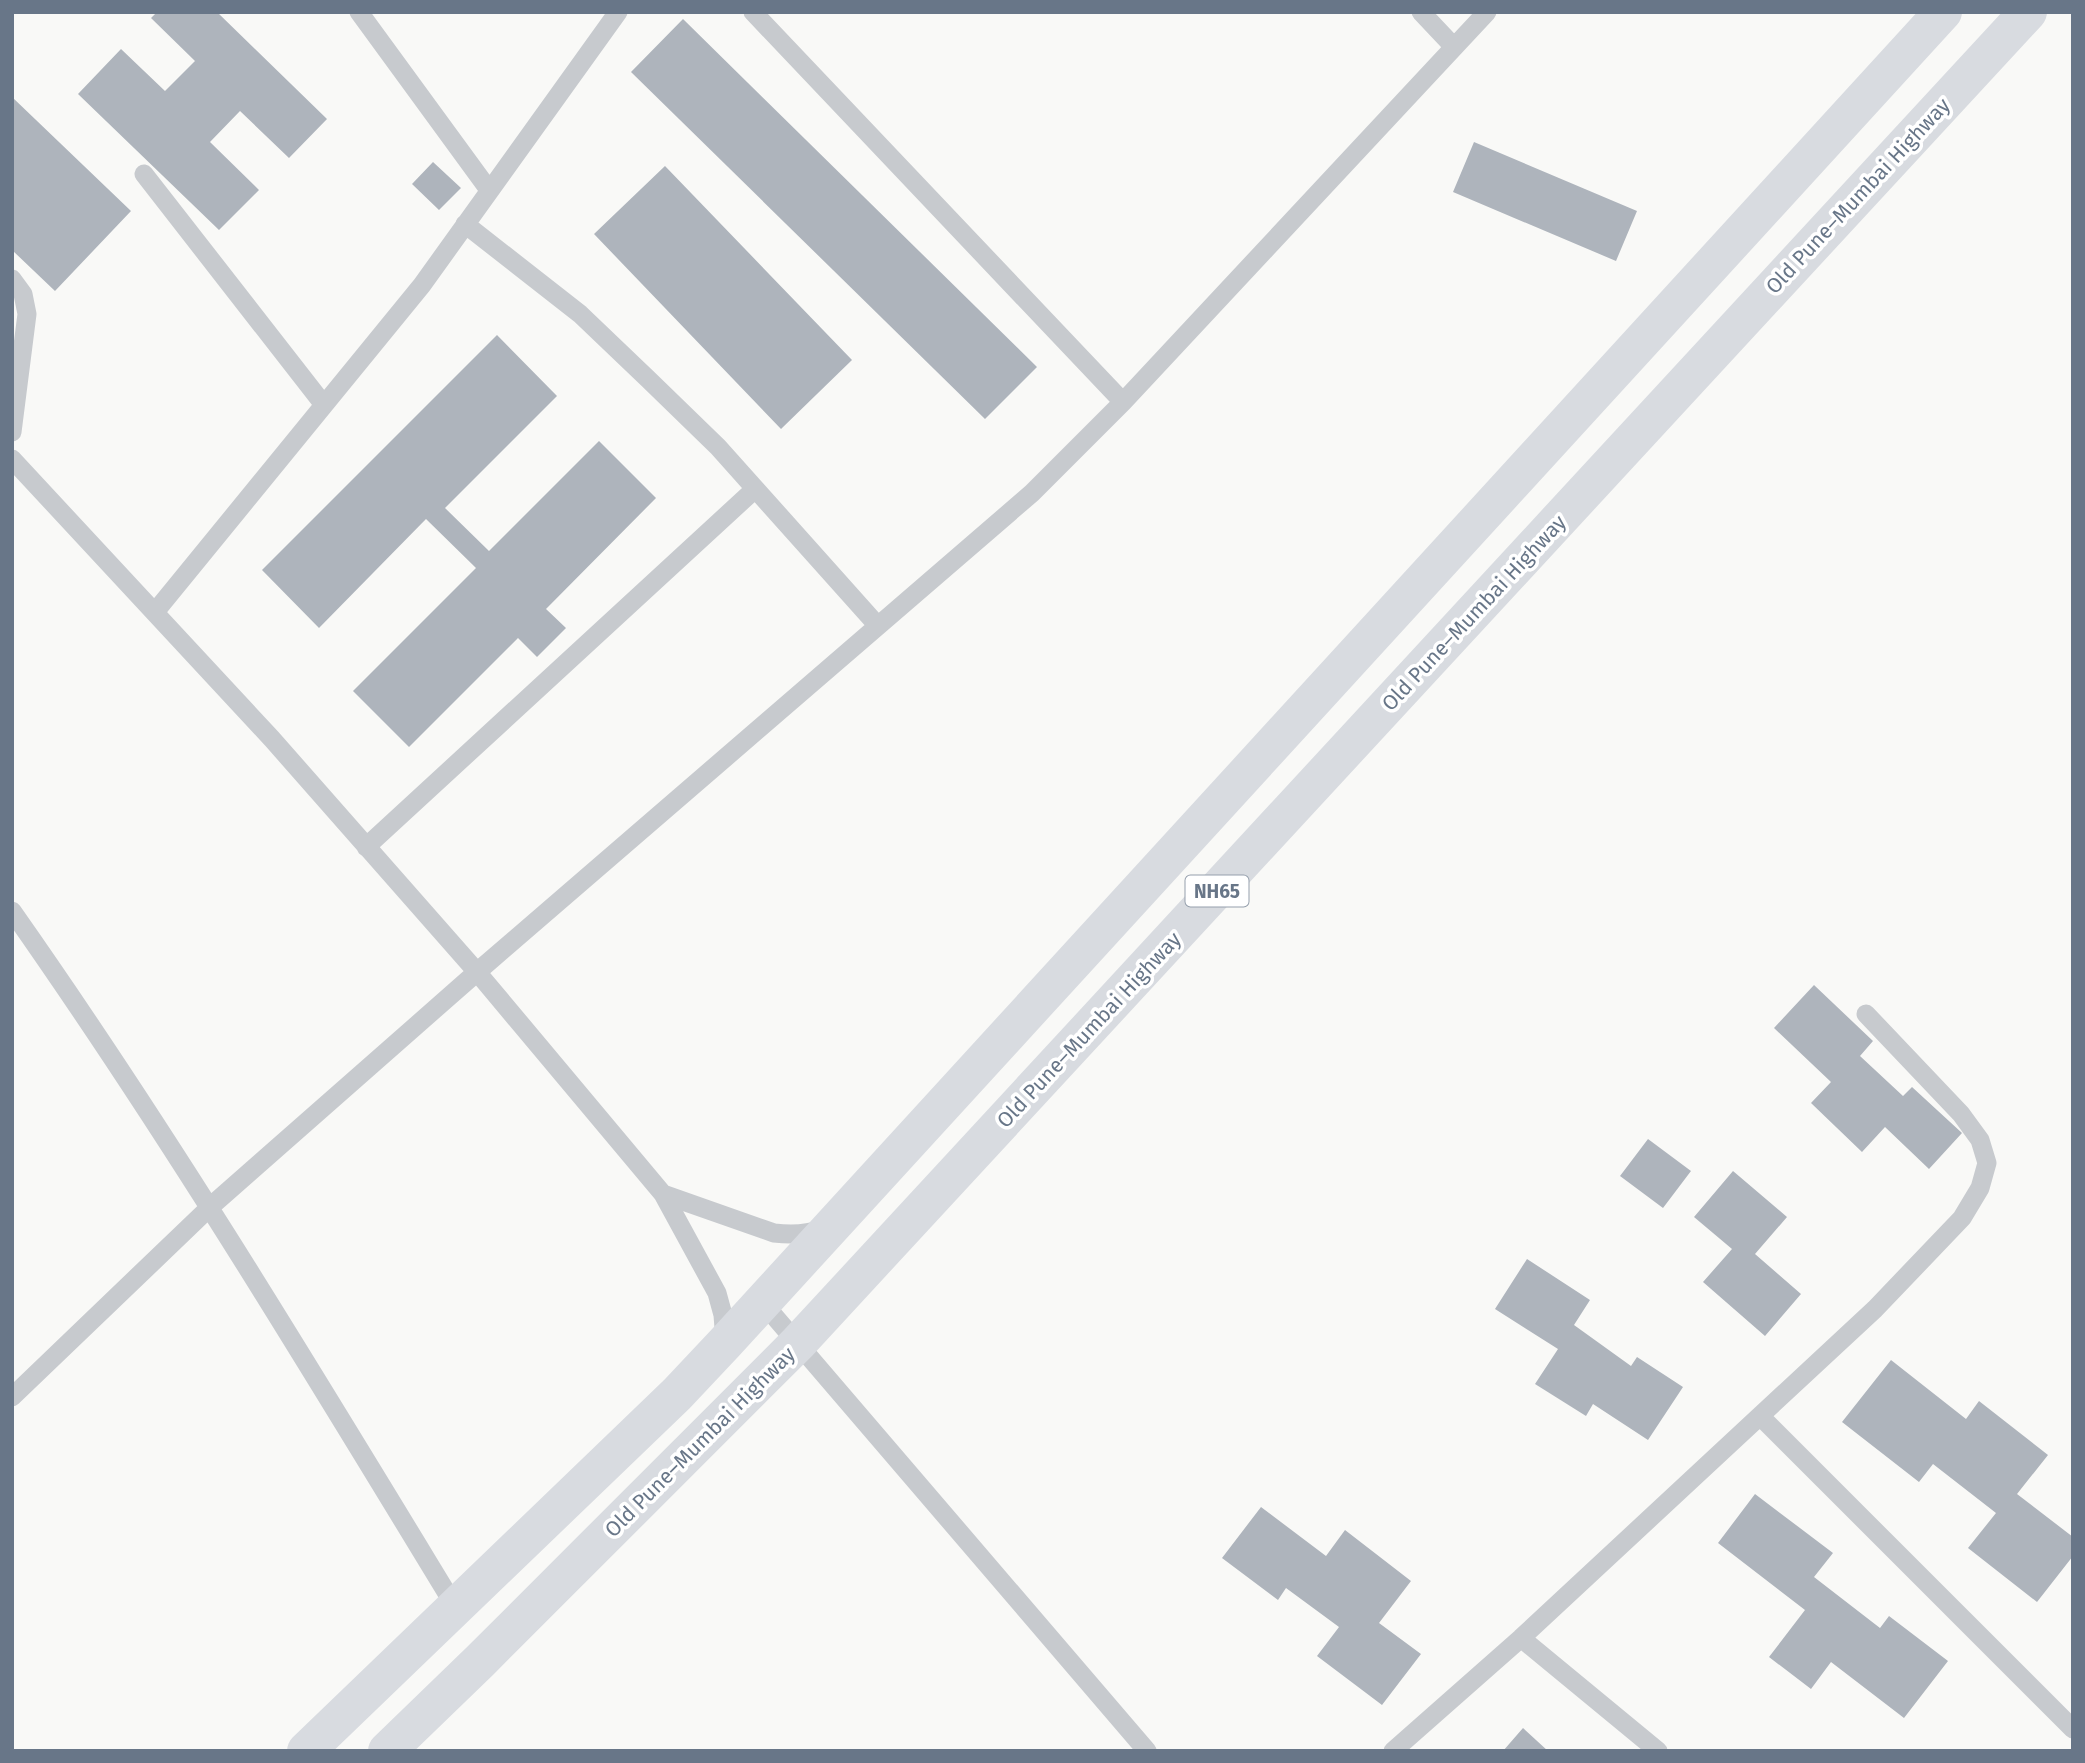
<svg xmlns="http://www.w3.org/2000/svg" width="2085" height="1763" font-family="'Fira Sans',sans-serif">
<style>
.building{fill:#aeb4bc}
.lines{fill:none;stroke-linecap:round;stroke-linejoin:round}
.service{stroke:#c7cace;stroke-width:19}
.trunk{stroke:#d8dbe0;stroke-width:38}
.labels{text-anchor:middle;stroke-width:7;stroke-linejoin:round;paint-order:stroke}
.shield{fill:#fff;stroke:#959fac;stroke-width:2}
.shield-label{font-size:19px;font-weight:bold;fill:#687688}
.street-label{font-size:21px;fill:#687688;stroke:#fff}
</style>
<rect width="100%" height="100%" fill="#f9f9f7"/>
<path class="building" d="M157,12H217L327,119L289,158L240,111L210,142L259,190L219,230L78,94L121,49L165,91L195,61L151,18Z
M683,19L1037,367L985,419L631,72Z
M12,97L131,211L55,291L12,250Z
M1474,142L1637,211L1616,261L1453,192Z
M433,162L461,188L439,210L412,184Z
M665,166L852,360L781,429L594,234Z
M497,335L557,396L445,508L489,551L599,441L656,498L546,609L566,628L537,657L518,638L409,747L353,691L476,568L426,519L319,628L262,570Z
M1814,985L1873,1041L1860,1056L1903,1096L1912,1087L1962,1133L1929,1169L1885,1127L1862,1152L1811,1103L1831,1082L1774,1028Z
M1648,1139L1691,1171L1663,1208L1620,1176Z
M1733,1171L1787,1217L1755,1254L1801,1294L1765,1336L1703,1282L1732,1249L1694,1217Z
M1527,1259L1590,1300L1574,1325L1631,1366L1637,1357L1683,1387L1648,1440L1593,1404L1586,1416L1535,1384L1558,1349L1495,1309Z
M1891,1360L1966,1419L1979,1401L2048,1455L2017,1494L2073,1537V1556L2037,1602L1968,1548L1996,1513L1933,1464L1919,1482L1842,1422Z
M1755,1494L1833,1553L1814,1577L1880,1628L1889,1616L1948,1661L1904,1718L1831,1662L1811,1689L1769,1657L1805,1610L1718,1543Z
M1261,1507L1326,1556L1345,1530L1411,1581L1379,1623L1421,1654L1382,1705L1317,1656L1339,1627L1286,1588L1278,1600L1222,1558Z
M1523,1728L1548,1751H1503Z"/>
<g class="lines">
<path class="service" d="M359,12L489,190
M753,12L1123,402
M1421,12L1454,47
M144,174L324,405
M465,224L580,314L648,379L718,447L878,626
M12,279L23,294L27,314L12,432
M12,459L272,739L477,972L663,1194L717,1293L723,1315L725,1341
M155,612L422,285L618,12
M366,847L755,489
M12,911C171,1137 313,1373 456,1608
M663,1194L774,1233C791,1235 806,1235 822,1229
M763,1303L1147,1751
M12,1397L210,1207L477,972L1032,493L1123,402L1487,12
M1760,1416L2073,1729
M1521,1638L1658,1751
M1393,1751L1521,1638L1875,1309L1962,1218L1980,1188L1987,1163L1980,1140L1961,1114L1866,1014"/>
<path class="trunk" d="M306,1751L677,1394L725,1343L1943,12
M387,1751L480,1661L798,1343L2028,12"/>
</g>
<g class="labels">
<rect class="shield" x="1185.5" y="875.5" width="63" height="31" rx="5"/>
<g class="shield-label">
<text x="1217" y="898">NH65</text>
</g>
<g class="street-label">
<text transform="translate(1858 196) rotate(-47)" y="7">Old Pune–Mumbai Highway</text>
<text transform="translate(1474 613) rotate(-47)" y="7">Old Pune–Mumbai Highway</text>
<text transform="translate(1089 1030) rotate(-47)" y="7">Old Pune–Mumbai Highway</text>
<text transform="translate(700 1442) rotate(-45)" y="7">Old Pune–Mumbai Highway</text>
</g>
</g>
<rect width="2085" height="1763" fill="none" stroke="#687688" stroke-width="28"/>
</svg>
